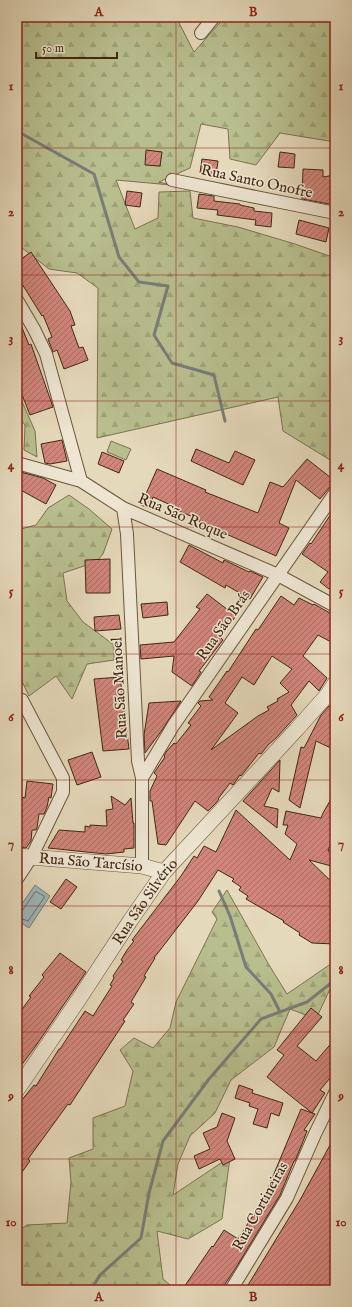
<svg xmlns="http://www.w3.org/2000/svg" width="352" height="1307" font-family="'IM FELL English',serif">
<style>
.forest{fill:url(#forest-firs);stroke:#7d7250}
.park{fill:url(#park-tufts);stroke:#7d7250}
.water{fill:#9cb7bc;stroke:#787d78}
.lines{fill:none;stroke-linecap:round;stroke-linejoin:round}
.shore{stroke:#6f6f67;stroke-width:1}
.stream{stroke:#787d78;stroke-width:3}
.building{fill:url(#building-hatch);stroke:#422712;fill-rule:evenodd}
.minor-casing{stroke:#6b543c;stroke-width:14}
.tertiary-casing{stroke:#6b543c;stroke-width:16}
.minor{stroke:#eee6d3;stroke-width:12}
.tertiary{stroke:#eee6d3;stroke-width:15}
.grid{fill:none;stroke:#8f2418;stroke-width:1;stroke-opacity:0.55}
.labels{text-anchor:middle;stroke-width:3;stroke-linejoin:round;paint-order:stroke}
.street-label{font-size:15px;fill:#422712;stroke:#eee6d3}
.neatline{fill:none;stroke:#8f2418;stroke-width:1.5}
.grid-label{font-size:13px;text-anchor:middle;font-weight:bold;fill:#8f2418}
</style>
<defs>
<pattern id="forest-firs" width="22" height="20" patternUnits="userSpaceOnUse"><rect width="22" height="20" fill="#b8be8e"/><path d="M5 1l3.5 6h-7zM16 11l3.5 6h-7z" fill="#9fa379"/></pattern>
<pattern id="park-tufts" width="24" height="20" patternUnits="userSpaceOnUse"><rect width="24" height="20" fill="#b8be8e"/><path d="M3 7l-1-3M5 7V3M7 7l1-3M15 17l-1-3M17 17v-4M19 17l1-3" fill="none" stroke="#9fa379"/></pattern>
<pattern id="building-hatch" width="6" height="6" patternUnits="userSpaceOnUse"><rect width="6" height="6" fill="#d1857b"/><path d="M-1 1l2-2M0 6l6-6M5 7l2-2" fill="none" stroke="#ab6d63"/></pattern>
</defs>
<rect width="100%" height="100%" fill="#e5d9bb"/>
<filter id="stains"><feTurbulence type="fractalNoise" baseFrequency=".005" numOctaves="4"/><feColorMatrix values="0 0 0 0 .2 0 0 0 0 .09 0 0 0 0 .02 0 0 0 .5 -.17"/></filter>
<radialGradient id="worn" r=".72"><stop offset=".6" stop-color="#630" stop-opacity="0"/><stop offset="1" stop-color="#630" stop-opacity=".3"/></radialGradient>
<path class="forest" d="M17,17H176L194,52L225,17H335V142L280,133L256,165L230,159L228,129L201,124L190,168L159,182L171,185L116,180L135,229L158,218L159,192L190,191L193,218L238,227L295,244L335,258V463L283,431L278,397L97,438L98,288L77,273L49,269L17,244Z
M17,390L35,431L37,457L24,450L25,425L17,415Z
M69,495L89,509L112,529L103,554L96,562L63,573L67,601L83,622L114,645V660L87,664L72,699L56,676L29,696L17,671V530L36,525L48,508Z
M227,890L269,965L287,994L335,961V985L330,989L316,1019L290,1009L274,1047L231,1080L215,1113L190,1136L178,1164L173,1195L230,1157L222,1219L188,1239L157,1231L163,1279L176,1290H17V1232L27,1225L67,1223L71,1182L69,1158L93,1149V1118L125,1106L133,1071L120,1050L134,1038L153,1048L170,1028L176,1002L217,919L212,912Z"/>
<path class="park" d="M111,441L131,449L126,460L107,452Z"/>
<path class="water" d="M35,885L50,896L29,928L17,920V911Z"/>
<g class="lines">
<path class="shore" d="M17,913L22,911L35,892H37L44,896V898L28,921L17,917"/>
<path class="stream" d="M17,131L94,174L119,257L139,282L168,286L154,335L172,363L214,375L225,421
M219,891L230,916L246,967L271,994L280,1012
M91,1290L100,1275L141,1238L149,1193L163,1141L209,1079L261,1019L307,1002L335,980"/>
</g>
<path class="building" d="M146,150L162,152L160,166L145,165Z
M280,152L295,154L294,168L278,167Z
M202,159L218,161L216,175L200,173Z
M303,169L323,170V177L335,175V205L302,199Z
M127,191L142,193L140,207L125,205Z
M199,194L214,196V201L240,204V205L254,208V211L272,213L271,227L255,225L256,220L217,215L218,210L197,208Z
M299,220L329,228L326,242L296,234Z
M31,252L70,311L75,325L71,326L79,348L83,347L88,360L64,369L57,350L53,352L48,339L52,337L43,315L42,316L17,276V262Z
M17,315L29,345L31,344L53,407L30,415L17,382Z
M62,440L67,461L50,464L45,463L41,444Z
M196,449L229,463L235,451L255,460L243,485L191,461Z
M102,452L124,461L119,473L98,464Z
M307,459L335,481L320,499L296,480L279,523L289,528L276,556L199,522L200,520L172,508L173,506L153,497L149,508L141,505L157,469L206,490L205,492L258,513L270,482L283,487Z
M17,471L43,478L56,485L46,504L17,488Z
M335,508V581L329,589L320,582L328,572L302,554L310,543L311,544Z
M189,545L223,563L224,560L249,572L250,571L263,577L250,599L226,585L225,588L180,562Z
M110,559V593H86L85,560Z
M207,594L236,616L220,637L223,640L199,671L201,672L192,686L172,672L174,656L141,659L140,645L174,642L200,609L196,607Z
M281,596L294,605L299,598L313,605L314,604L335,616V634L331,642L318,635L303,656L327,678L319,691L309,681L291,705L297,715L276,738L268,745L261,754L259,753L245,771L241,776L240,775L233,785L230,783L218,799H219L216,803L208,811L195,801L166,845L158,844L152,801H150V791L157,776L154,773L165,757L164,756L166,752L174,743L176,744L191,725L188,723L201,706L198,703L200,701L213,700L209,697L227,671L228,672L256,629L258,630ZM272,656L292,669L280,683L289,692L277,699L278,701L267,707L269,710L258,716L211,750L238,713L225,703L242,677L254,685Z
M167,602L168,615L143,618L141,604Z
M119,615L121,629L95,631L94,617Z
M120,677L129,749L103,751L94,679Z
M181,701L162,730L145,753L144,735L149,703Z
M329,706L335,709V750L316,741L300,808L289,800L301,747L304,748L321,715Z
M92,752L101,777L77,785L68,760Z
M280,760L279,792L272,788L264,806L278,809L277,828L243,801Z
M27,781L53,784L51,798L49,797L47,807L44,814H39L37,828L36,830H32L31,841L26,848L17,847V814H20L22,797L25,798Z
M335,792V831L328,851L335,852V867L309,860L335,885V944L312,943L299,935L300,933L283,922L284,921L246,899L248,896L239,890L241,887L232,881L234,879L218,870L198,901L154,958H155L144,976L146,977L131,1002L134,1004L123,1020L125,1021L70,1105L68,1104L28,1159L30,1161L17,1179V1106L34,1085L36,1086L59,1049H60L85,1011L93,1016L112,986L110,985L114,978L113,976L123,961L121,960L127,950L134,941L132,940L181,876L194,856L197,858L204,846L216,852L236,810L290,860L297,844L285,834L288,825H283L286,811L321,818L323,813Z
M111,796L125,805L131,798L133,823H134V848L124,849V852L106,854L48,848L59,830L85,832V826L90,827V825L107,826L106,810L113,809Z
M66,879L77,887L61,909L50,902Z
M60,953L86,972L35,1047L17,1071V1016L31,997L29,996L44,977L42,975Z
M311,1008L322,1017L297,1046L316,1061L335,1039V1061L330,1067L335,1072L320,1090L325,1093L312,1113L267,1077L284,1055L277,1050Z
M239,1085L253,1090L252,1093L283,1103L279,1116L271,1113L267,1128L253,1124L258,1109L249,1106L250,1103L235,1098Z
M301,1109L315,1114L304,1130L307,1131L302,1144L295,1161H294L280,1195L237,1266L221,1290H182L212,1246L213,1247L224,1230L238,1239L263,1200Z
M222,1113L235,1118L227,1141L235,1159L223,1165L220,1159L199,1169L194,1156L210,1149L203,1133L217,1127Z
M335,1136V1290H245L300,1200Z"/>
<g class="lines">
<g class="minor-casing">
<path id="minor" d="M201,33L214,17
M172,180L335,213
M17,300L34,329L46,354L81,481
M17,463L81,481L123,508L278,575L335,606
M123,508L127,534L138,761L142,778V866
M142,778L173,726L335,493
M17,879L32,856L63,792V778L22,700
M231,1290L287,1198L315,1134L335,1093"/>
</g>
<g class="tertiary-casing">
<g id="tertiary">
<path id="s1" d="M17,856L142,866L164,872"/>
<path id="s2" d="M17,1090L79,999L130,921L164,872L296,730L328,694L335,683"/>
</g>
</g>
<use href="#minor" class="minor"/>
<use href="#tertiary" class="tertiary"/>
</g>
<path class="grid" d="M176,17V1290M17,148H335M17,275H335M17,401H335M17,527H335M17,654H335M17,780H335M17,906H335M17,1032H335M17,1159H335"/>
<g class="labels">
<g class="street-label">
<text transform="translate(257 181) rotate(12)" y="5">Rua Santo Onofre</text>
<text transform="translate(183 516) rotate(23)" y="5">Rua São Roque</text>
<text transform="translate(223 625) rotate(-55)" y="5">Rua São Brás</text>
<text transform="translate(119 688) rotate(-93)" y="5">Rua São Manoel</text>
<text dy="5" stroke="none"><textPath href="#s1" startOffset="74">Rua São Tarcísio</textPath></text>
<text dy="5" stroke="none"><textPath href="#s2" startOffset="228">Rua São Silvério</textPath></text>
<text transform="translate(260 1206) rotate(-61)" y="5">Rua Cortineiras</text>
</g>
</g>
<rect width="352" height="1307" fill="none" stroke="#e5d9bb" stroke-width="44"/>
<path d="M36 52v6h81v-6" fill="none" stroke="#422712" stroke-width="2"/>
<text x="42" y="52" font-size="12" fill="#422712" stroke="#eee6d3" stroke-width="3" paint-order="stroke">50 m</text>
<rect x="22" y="22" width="308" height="1263" class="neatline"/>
<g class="grid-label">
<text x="99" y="16">A</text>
<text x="253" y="16">B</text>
<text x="11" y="90">1</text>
<text x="341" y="90">1</text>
<text x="11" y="216">2</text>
<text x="341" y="216">2</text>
<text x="11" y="342">3</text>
<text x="341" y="342">3</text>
<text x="11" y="469">4</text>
<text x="341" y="469">4</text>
<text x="11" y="595">5</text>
<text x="341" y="595">5</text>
<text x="11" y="721">6</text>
<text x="341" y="721">6</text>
<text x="11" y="848">7</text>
<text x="341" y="848">7</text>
<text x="11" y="974">8</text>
<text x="341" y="974">8</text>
<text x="11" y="1100">9</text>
<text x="341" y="1100">9</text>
<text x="11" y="1226">10</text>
<text x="341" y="1226">10</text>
<text x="99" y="1301">A</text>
<text x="253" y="1301">B</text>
</g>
<rect width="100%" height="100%" filter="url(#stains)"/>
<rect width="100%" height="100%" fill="url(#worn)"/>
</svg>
